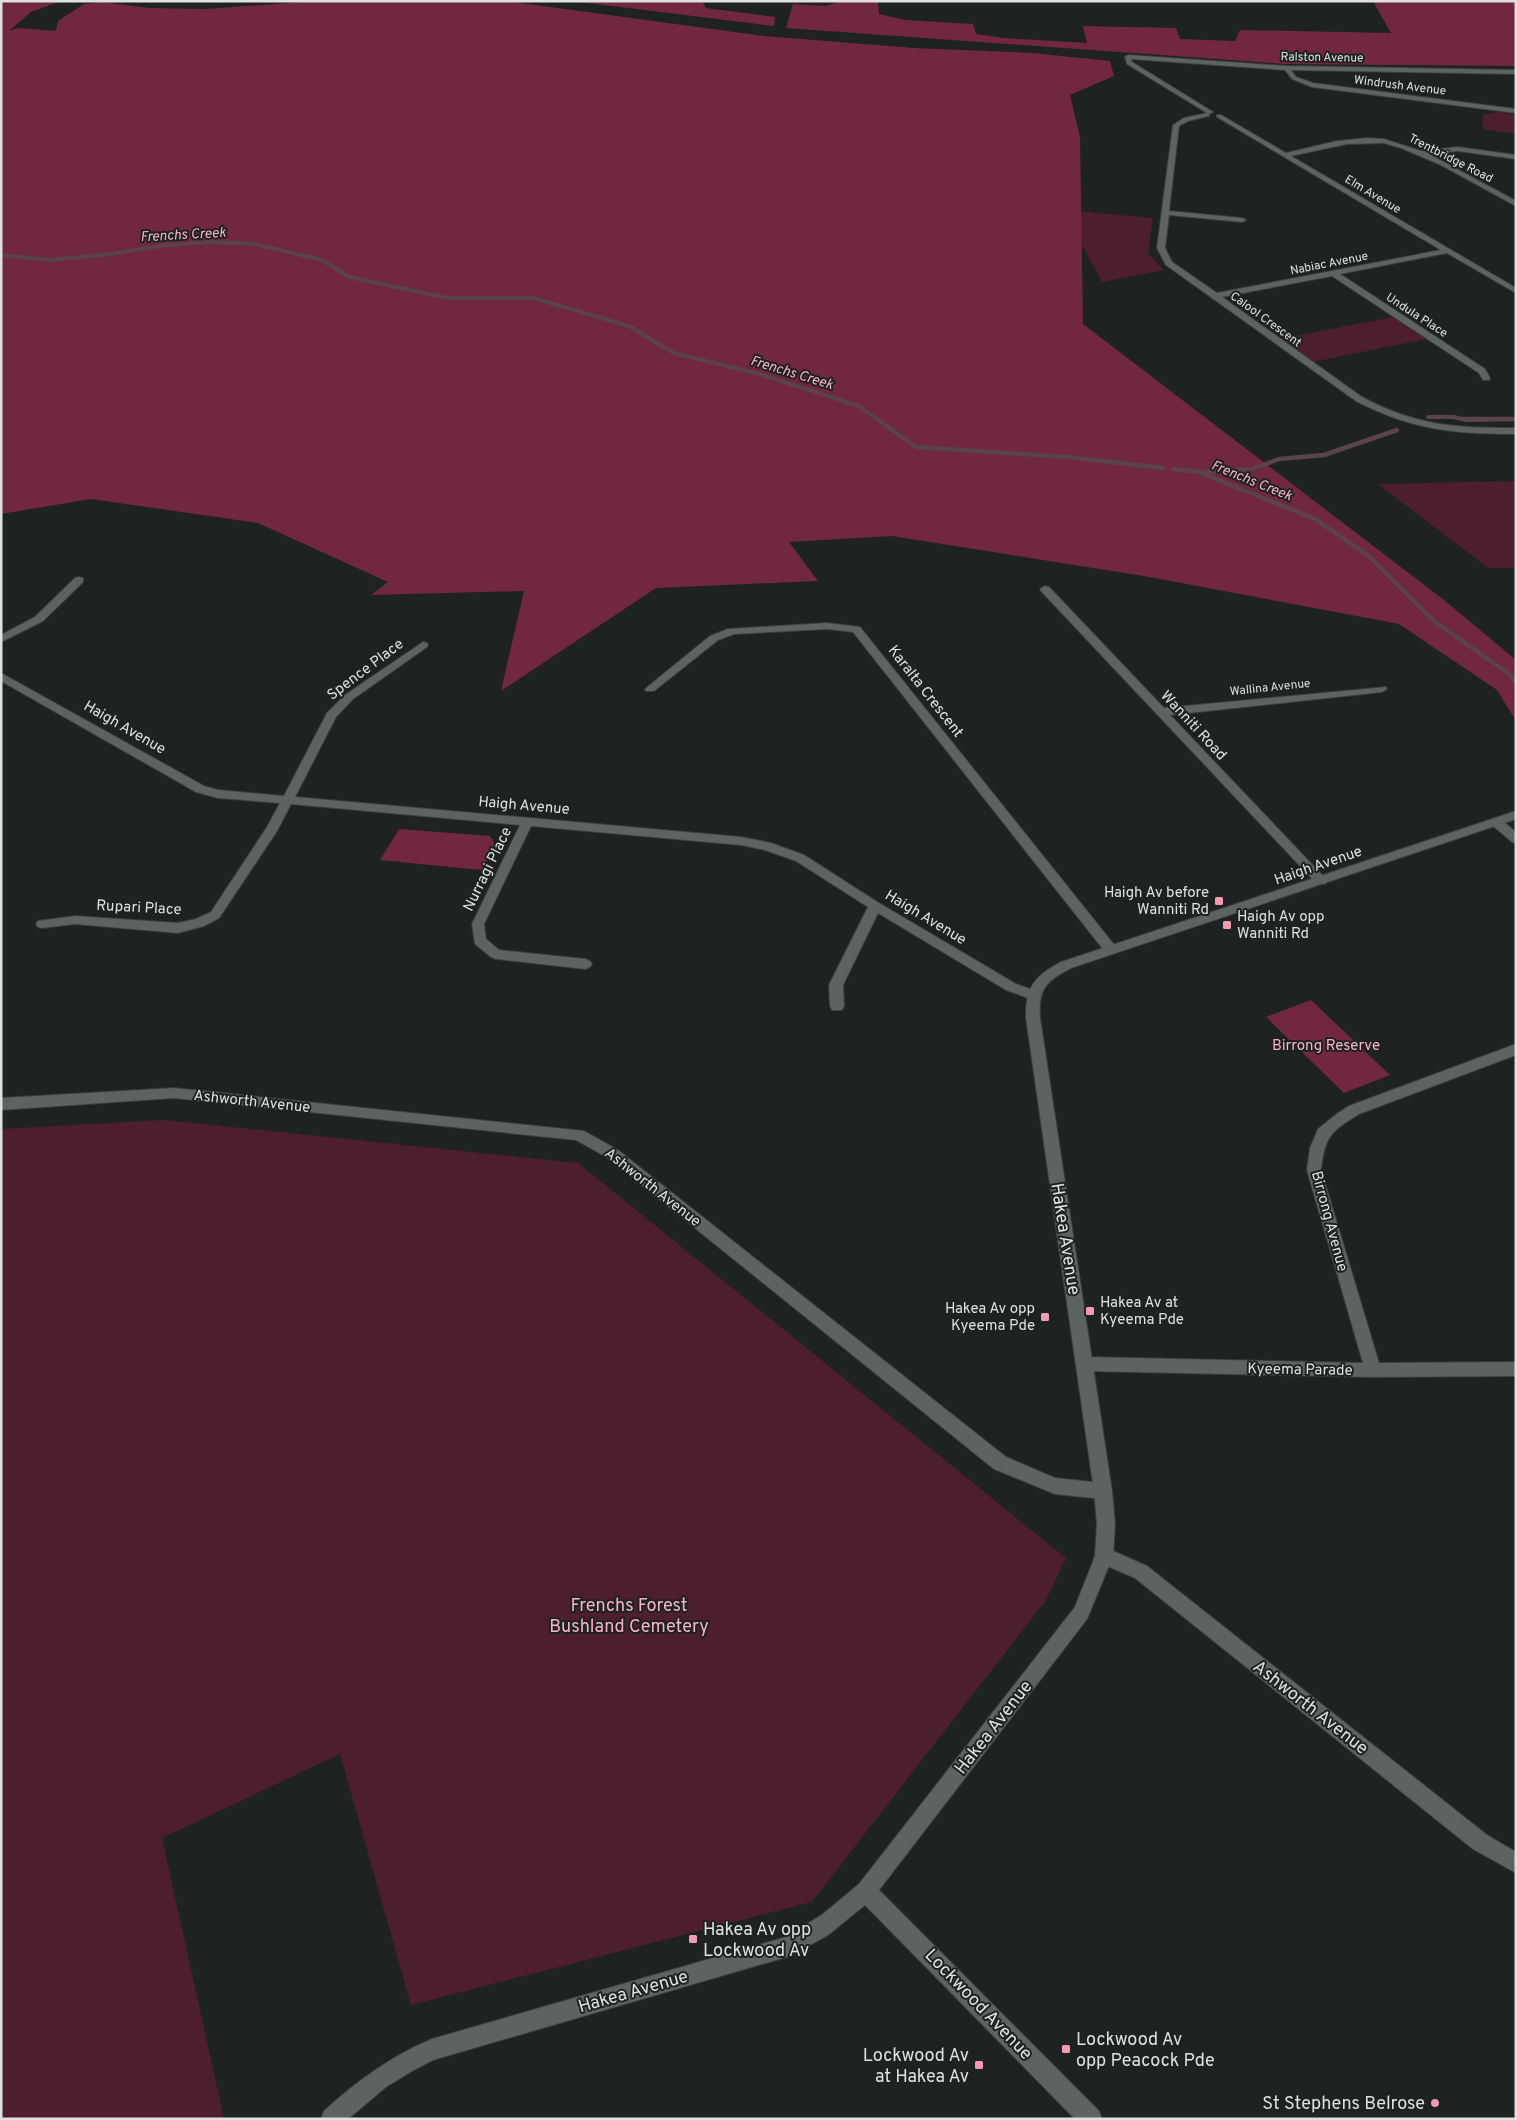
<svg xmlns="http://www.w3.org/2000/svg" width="1517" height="2120" font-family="Overpass,sans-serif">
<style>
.green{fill:#4d1e2c}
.forest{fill:#71273f}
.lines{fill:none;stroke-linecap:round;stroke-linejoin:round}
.stream-far1{stroke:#5a434b;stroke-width:4}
.stream{stroke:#5a434b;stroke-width:4.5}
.minor-casing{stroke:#3b3e3f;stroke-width:2}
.tertiary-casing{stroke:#3b3e3f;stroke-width:2}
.minor{fill:#5d6262;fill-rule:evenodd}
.tertiary{fill:#5d6262;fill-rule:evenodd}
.poi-dot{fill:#f29ab0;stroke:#1e2223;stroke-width:2}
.labels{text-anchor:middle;stroke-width:4;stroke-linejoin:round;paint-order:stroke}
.far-street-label{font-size:12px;fill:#dee0e1;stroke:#1e2223}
.far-water-label{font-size:14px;font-style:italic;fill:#fab5c5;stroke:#1e2223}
.street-label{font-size:15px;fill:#dee0e1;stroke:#1e2223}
.poi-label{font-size:15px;fill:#dee0e1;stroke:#1e2223;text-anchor:end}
.park-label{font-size:15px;fill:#f8b4c4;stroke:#1e2223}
.near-street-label{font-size:18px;fill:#dee0e1;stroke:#1e2223}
.near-park-label{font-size:18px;fill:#f8b4c4;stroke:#1e2223}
.near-poi-label{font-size:18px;fill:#dee0e1;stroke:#1e2223;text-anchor:start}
</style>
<rect width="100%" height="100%" fill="#1e2223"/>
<path class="green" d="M1497,112L1516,115V134L1483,129V115Z
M1054,209L1153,218L1148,253L1164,270L1102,282L1079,239Z
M1398,316L1431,338L1308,363L1275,340Z
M1516,481V568H1488L1378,484Z
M164,1120L578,1163L1066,1558L1046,1600L812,1902L411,2005L340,1754L162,1838L224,2119H1V1129Z"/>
<path class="forest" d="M1,1H61L31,12L9,31L18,28L56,31L58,21L84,4L102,2L149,8L205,9L317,1H506L764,36L914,48L1033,53L1110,61L1114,76L1070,95L1080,137L1083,324L1444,600L1516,660V721L1497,690L1399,624L1144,576L892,536L789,542L818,581L656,588L501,691L524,591L371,595L388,582L258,523L91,499L1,514Z
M571,1H702L706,8L775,17L774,26Z
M842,1H878L879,14L905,20L973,24L976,34L1004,38L1087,43L1083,26L1176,28L1180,39L1235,41L1240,30L1391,33L1373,1H1516V66L1285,64L786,28L793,4L825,6Z
M399,829L490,836L495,844L482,870L380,860Z
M1311,1000L1390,1075L1344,1093L1266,1017Z"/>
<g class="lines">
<path class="stream-far1" d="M1,255L51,260L111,254L167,245L212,242L255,244L322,260L349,277L448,298H533L629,326L674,353L759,374L859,406L878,420
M1428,417H1453L1467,420
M1469,420L1516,419"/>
<path class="stream" d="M877,419L916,447L1068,457L1163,468
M1461,419H1516
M1173,469L1199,472L1315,519L1369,556L1435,622L1508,673L1516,682
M1203,472L1252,469L1279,459L1324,455L1397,430"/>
<g class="minor-casing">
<path id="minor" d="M1128,55L1287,66L1516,70V74L1291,70L1296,77L1313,83L1516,109V113L1312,87L1292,79L1285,70L1131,59L1132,62L1213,112L1209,114V116L1188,121L1179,126L1169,211L1242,218L1246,220L1242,222L1169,215L1165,248L1172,262L1217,293L1441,250L1217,117V115H1221L1286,153L1337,141L1367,138L1384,139L1421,151L1458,147L1516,155V159L1458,151L1429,154L1516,201V206L1441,165L1401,148L1384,143L1347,144L1291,156L1516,288V293L1447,253L1340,274L1485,369L1490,378L1489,380H1483L1479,373L1332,276L1222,297L1362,397C1416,426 1456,428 1516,428V434C1454,434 1412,430 1356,401L1166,265L1157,248L1173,125L1184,118L1207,113L1127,64L1125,57Z
M79,577L83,578V582L43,621L1,642V635L35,617L75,578Z
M1045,586L1049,587L1164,708L1386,687L1387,689L1382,692L1170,715L1325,878L1327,881L1325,884H1317L1041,591L1040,589Z
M827,623L860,627L1116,947L1117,950L1116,953H1106L853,632L827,629L734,634L718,640L654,691H646L645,689L710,636L728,629Z
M423,642L427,643L428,645L427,647L353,699L336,717L295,797L741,837L771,843L804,855L879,903L1016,984L1039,992L1041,995L1039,998L1034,1000L1006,990L878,913L843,985L844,1006L842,1010H832L830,1006L829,985L868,907L796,861L765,850L741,845L531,826L484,924L486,939L499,950L585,959L590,961L592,964L590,967L585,969L496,959L491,957L475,944L472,924L520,825L291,804L277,831L219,918L204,926L178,933L75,924L42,928L38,927L36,924L38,921L75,916L178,923L196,919L211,912L267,827L280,803L218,798L196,792L1,681V673L204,786L218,790L284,796L327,713L345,695Z
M1496,818L1500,819L1516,832V843L1512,842L1492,825L1490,822Z
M1516,1044V1055L1359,1114C1330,1132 1325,1136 1321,1170L1379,1363L1516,1362V1376L1373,1377L1085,1371L1079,1369L1077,1364L1079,1359L1085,1357L1363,1363L1307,1170L1310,1148L1318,1129L1338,1113L1349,1106Z
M174,1088L584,1131L618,1150L1006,1457L1055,1478L1103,1483L1109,1485L1112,1491L1109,1497L1103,1499L1055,1494L994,1469L608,1158L576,1140L174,1098L1,1110V1098Z
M1104,1547L1147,1566L1487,1835L1516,1852V1873L1473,1849L1135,1578L1098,1562L1095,1556L1098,1550Z"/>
</g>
<g class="tertiary-casing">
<path id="tertiary" d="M1516,811V819L1071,968C1046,981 1038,989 1040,1018L1112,1491L1115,1524L1113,1556L1087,1619L879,1890L1099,2111L1102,2119H1075L865,1905L828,1935L790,1956L433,2060L412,2071L386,2087L348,2119H321L324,2111C357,2081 391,2056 432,2039L786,1937L823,1914L859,1884L1075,1607L1095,1556L1097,1524L1094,1491L1026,1018C1025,987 1035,976 1061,962Z"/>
</g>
<use href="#minor" class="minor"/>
<use href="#tertiary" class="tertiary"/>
</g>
<g class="poi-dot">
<rect x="1214" y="896" width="10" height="10" rx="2.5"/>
<rect x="1222" y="920" width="10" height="10" rx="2.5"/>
<rect x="1085" y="1306" width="10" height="10" rx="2.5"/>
<rect x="1040" y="1312" width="10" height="10" rx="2.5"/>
<rect x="688" y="1934" width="10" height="10" rx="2.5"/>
<rect x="1061" y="2044" width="10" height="10" rx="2.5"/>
<rect x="974" y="2060" width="10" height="10" rx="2.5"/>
<circle cx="1435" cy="2103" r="5"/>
</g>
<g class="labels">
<g class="far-street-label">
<text transform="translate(1322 57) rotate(1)" y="4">Ralston Avenue</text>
<text transform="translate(1400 85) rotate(7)" y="4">Windrush Avenue</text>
<text transform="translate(1451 158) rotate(27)" y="4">Trentbridge Road</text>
<text transform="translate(1373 194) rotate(31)" y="4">Elm Avenue</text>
<text transform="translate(1329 263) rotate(-11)" y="4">Nabiac Avenue</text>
<text transform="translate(1417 315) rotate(33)" y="4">Undula Place</text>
<text transform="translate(1266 319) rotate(36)" y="4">Calool Crescent</text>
<text transform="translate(1270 687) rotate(-6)" y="4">Wallina Avenue</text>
</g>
<g class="far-water-label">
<text transform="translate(183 234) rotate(-3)" y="5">Frenchs Creek</text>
<text transform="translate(792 372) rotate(17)" y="5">Frenchs Creek</text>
<text transform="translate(1252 480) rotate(22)" y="5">Frenchs Creek</text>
</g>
<g class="street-label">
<text transform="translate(365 669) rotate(-37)" y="5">Spence Place</text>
<text transform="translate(926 691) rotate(52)" y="5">Karalta Crescent</text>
<text transform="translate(1194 725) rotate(47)" y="5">Wanniti Road</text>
<text transform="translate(125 727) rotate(30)" y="5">Haigh Avenue</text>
<text transform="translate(524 805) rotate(5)" y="5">Haigh Avenue</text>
<text transform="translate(1318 865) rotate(-19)" y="5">Haigh Avenue</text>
<text transform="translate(487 869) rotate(-64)" y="5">Nurragi Place</text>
<text transform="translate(139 907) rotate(3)" y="5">Rupari Place</text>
<text transform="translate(926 917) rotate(31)" y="5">Haigh Avenue</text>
<text transform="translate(252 1101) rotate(6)" y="5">Ashworth Avenue</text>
<text transform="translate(653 1187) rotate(38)" y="5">Ashworth Avenue</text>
<text transform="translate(1330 1221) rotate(75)" y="5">Birrong Avenue</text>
<text transform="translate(1300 1369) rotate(1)" y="5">Kyeema Parade</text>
</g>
<g class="poi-label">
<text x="1209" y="897">Haigh Av before<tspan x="1209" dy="17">Wanniti Rd</tspan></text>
<text x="1237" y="921" text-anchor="start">Haigh Av opp<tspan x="1237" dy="17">Wanniti Rd</tspan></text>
<text x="1100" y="1307" text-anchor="start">Hakea Av at<tspan x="1100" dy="17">Kyeema Pde</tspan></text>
<text x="1035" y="1313">Hakea Av opp<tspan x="1035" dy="17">Kyeema Pde</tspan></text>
</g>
<g class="park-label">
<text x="1326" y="1050">Birrong Reserve</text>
</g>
<g class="near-street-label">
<text transform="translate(1066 1239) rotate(81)" y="6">Hakea Avenue</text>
<text transform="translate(1311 1707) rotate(38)" y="6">Ashworth Avenue</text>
<text transform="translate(993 1727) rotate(-52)" y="6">Hakea Avenue</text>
<text transform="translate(633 1991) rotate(-16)" y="6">Hakea Avenue</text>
<text transform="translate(979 2004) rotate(46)" y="6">Lockwood Avenue</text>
</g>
<g class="near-park-label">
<text x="629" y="1611">Frenchs Forest<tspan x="629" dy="21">Bushland Cemetery</tspan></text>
</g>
<g class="near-poi-label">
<text x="703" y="1935">Hakea Av opp<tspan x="703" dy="21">Lockwood Av</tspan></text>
<text x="1076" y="2045">Lockwood Av<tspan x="1076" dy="21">opp Peacock Pde</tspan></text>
<text x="969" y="2061" text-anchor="end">Lockwood Av<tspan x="969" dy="21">at Hakea Av</tspan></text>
<text x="1425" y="2109" text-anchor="end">St Stephens Belrose</text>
</g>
</g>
<rect width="1517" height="2120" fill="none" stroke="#dee0e1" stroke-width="5"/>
</svg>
